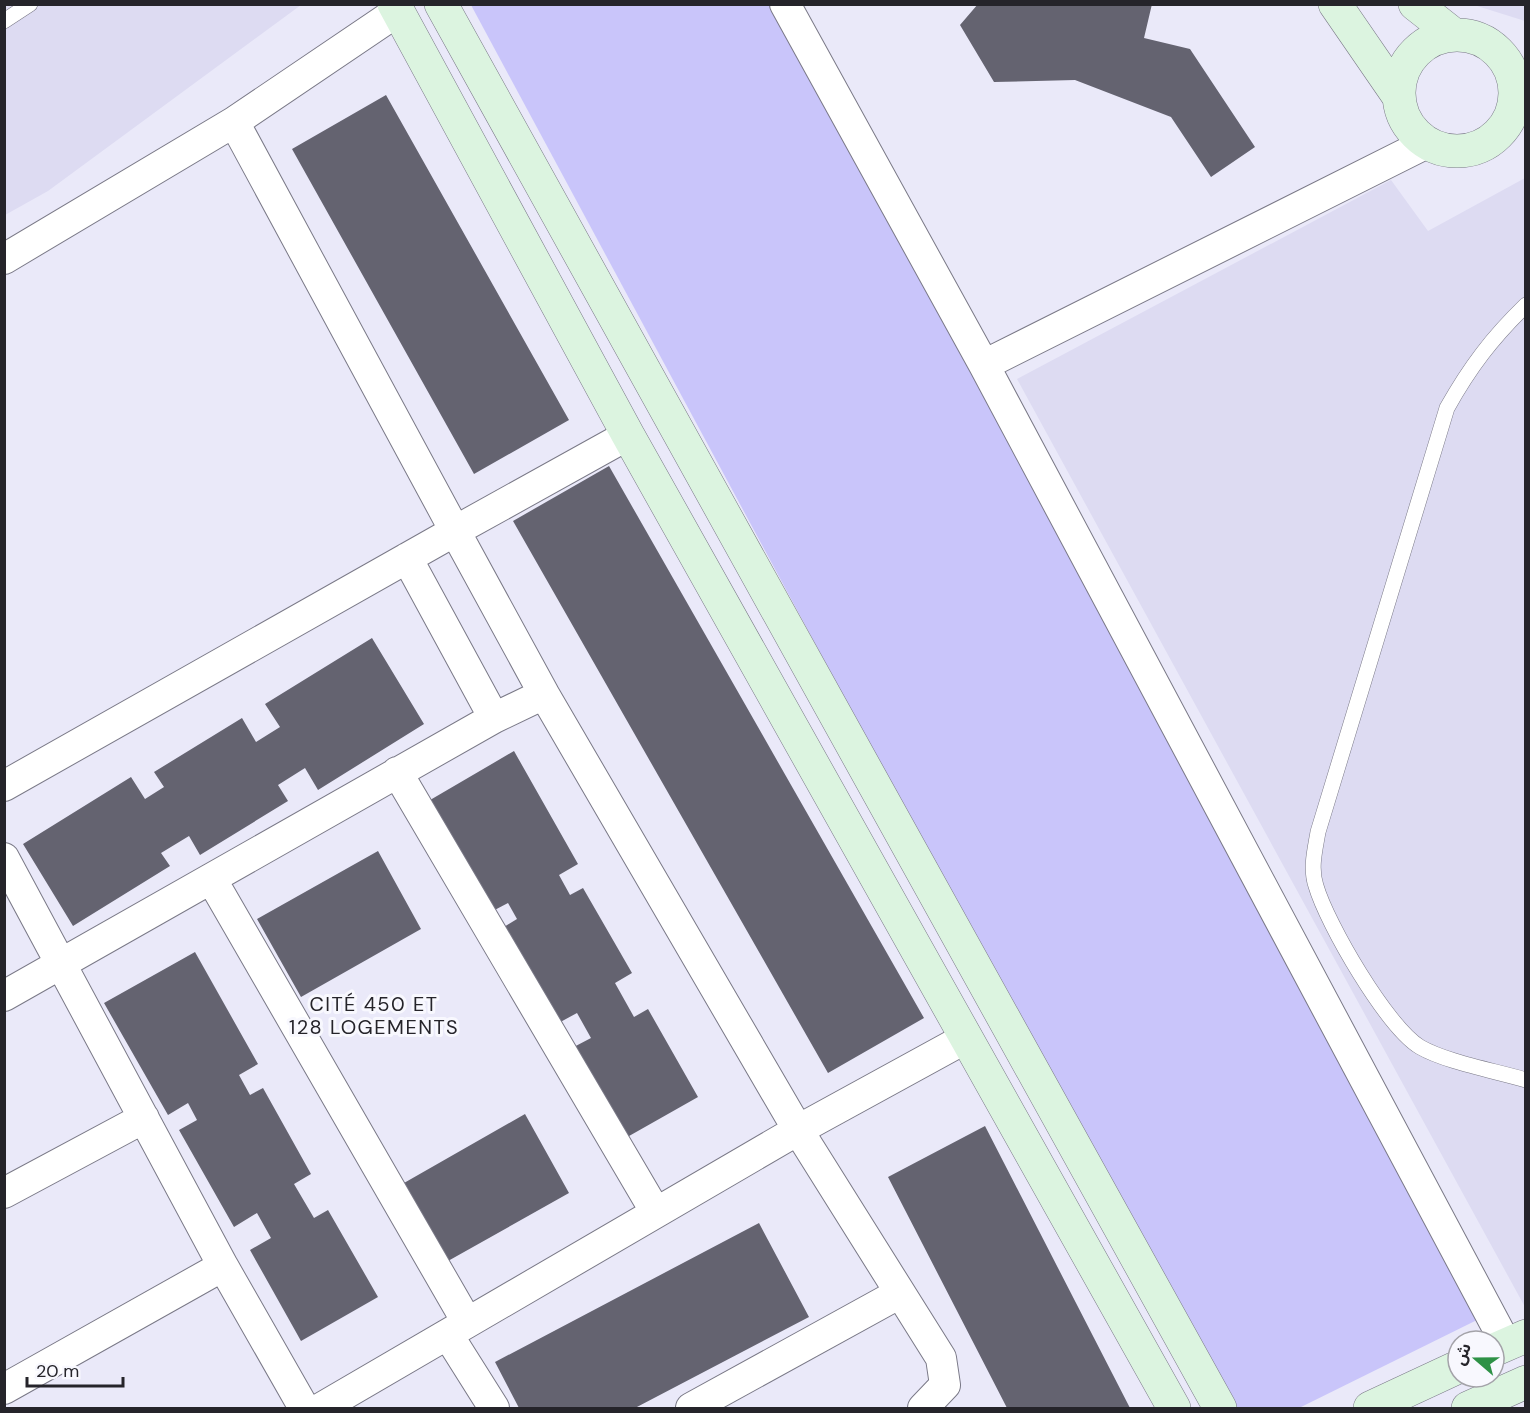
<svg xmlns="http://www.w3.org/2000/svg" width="1530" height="1413" font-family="'DM Sans','Noto Sans Arabic',sans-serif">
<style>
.built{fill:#dddbf2}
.green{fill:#c9c5fa}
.building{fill:#646370}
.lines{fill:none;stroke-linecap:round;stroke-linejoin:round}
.lane-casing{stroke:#7a7987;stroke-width:16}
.street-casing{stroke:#7a7987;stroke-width:32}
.secondary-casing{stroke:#7a7987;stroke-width:34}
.lane{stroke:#fff;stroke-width:15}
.street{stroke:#fff;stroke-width:30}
.secondary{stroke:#dcf4e0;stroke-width:33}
.labels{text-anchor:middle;stroke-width:6;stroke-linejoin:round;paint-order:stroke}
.neighbourhood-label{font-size:20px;letter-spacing:1.5px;fill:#25242a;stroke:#f8f8fe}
</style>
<rect width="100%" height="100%" fill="#eae9f9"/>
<path class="built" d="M5,5H301L48,191L5,215Z
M1474,5H1525V21Z
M1525,178V1307L1017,379L1391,180L1428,231Z"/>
<path class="green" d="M471,5H797L1477,1320L1299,1408H1227Z"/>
<path class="building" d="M978,4H1152L1144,38L1190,49L1255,147L1211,177L1171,117L1075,80L994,82L960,25Z
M386,95L569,420L474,474L292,149Z
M609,466L924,1018L828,1073L513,521Z
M372,638L424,724L318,790L305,768L278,785L288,801L200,855L189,836L161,853L170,866L73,926L23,844L131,777L145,799L164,787L154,772L242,718L256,742L280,727L265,704Z
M514,751L578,864L559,875L570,895L583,888L632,973L615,983L634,1017L648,1009L698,1097L622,1140L570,1049L591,1038L577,1013L553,1026L499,930L517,919L508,903L487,914L425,803Z
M378,851L421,929L301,997L257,919Z
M195,952L258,1064L239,1075L250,1095L263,1088L311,1174L294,1184L314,1218L328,1210L378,1297L301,1341L250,1250L271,1238L257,1213L234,1227L179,1130L197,1120L188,1103L168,1115L104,1003Z
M525,1114L569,1193L448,1261L404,1183Z
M985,1126L1130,1408H1007L888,1177Z
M759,1223L809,1317L635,1408H519L495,1362Z"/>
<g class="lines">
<g class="lane-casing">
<path id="lane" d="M4,21L30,4
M1526,305C1492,338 1470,367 1447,408L1318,832C1315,850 1310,868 1316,886C1327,924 1387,1027 1420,1047C1446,1062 1496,1071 1526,1080"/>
</g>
<g class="street-casing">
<path id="street" d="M785,4L984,365L1506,1344
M234,122L455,531L628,435
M4,259L234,122L398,11
M984,365L1427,143
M407,558L494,718
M397,772L655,1211
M4,786L455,531L544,694L798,1130L966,1038
M4,858L223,1266L304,1408
M212,880L467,1322
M4,996L494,718L544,694
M4,1193L144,1118
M448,1335L494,1408
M4,1389L223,1266
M321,1408L798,1130L941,1358L945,1385L923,1408
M691,1408L900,1293"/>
</g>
<g class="secondary-casing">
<path id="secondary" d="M394,4L628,435L1174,1408
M441,4L1220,1408
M1335,4L1399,97
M1415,4L1453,34
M1399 93a58 58 0 1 1 116 0a58 58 0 1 1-116 0Z
M1494,1350L1526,1336
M1370,1408L1458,1367
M1468,1408L1526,1382"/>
</g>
<use href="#lane" class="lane"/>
<use href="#street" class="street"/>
<use href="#secondary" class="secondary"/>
</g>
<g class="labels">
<g class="neighbourhood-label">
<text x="374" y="1011">CITÉ 450 ET<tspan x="374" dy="23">128 LOGEMENTS</tspan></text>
</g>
</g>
<rect width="1530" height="1413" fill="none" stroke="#25242a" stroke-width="12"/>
<g transform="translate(1476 1359) rotate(290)"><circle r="28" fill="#f8f8fe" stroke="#a4a3a9" stroke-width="1.5"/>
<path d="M0-4.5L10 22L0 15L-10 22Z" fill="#2e9146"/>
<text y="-9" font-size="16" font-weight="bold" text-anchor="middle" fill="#25242a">ش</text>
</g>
<path d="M27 1377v9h96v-9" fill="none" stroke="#25242a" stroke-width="3"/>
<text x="36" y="1377" font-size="18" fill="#25242a" stroke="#f8f8fe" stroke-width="4.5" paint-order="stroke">20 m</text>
</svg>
